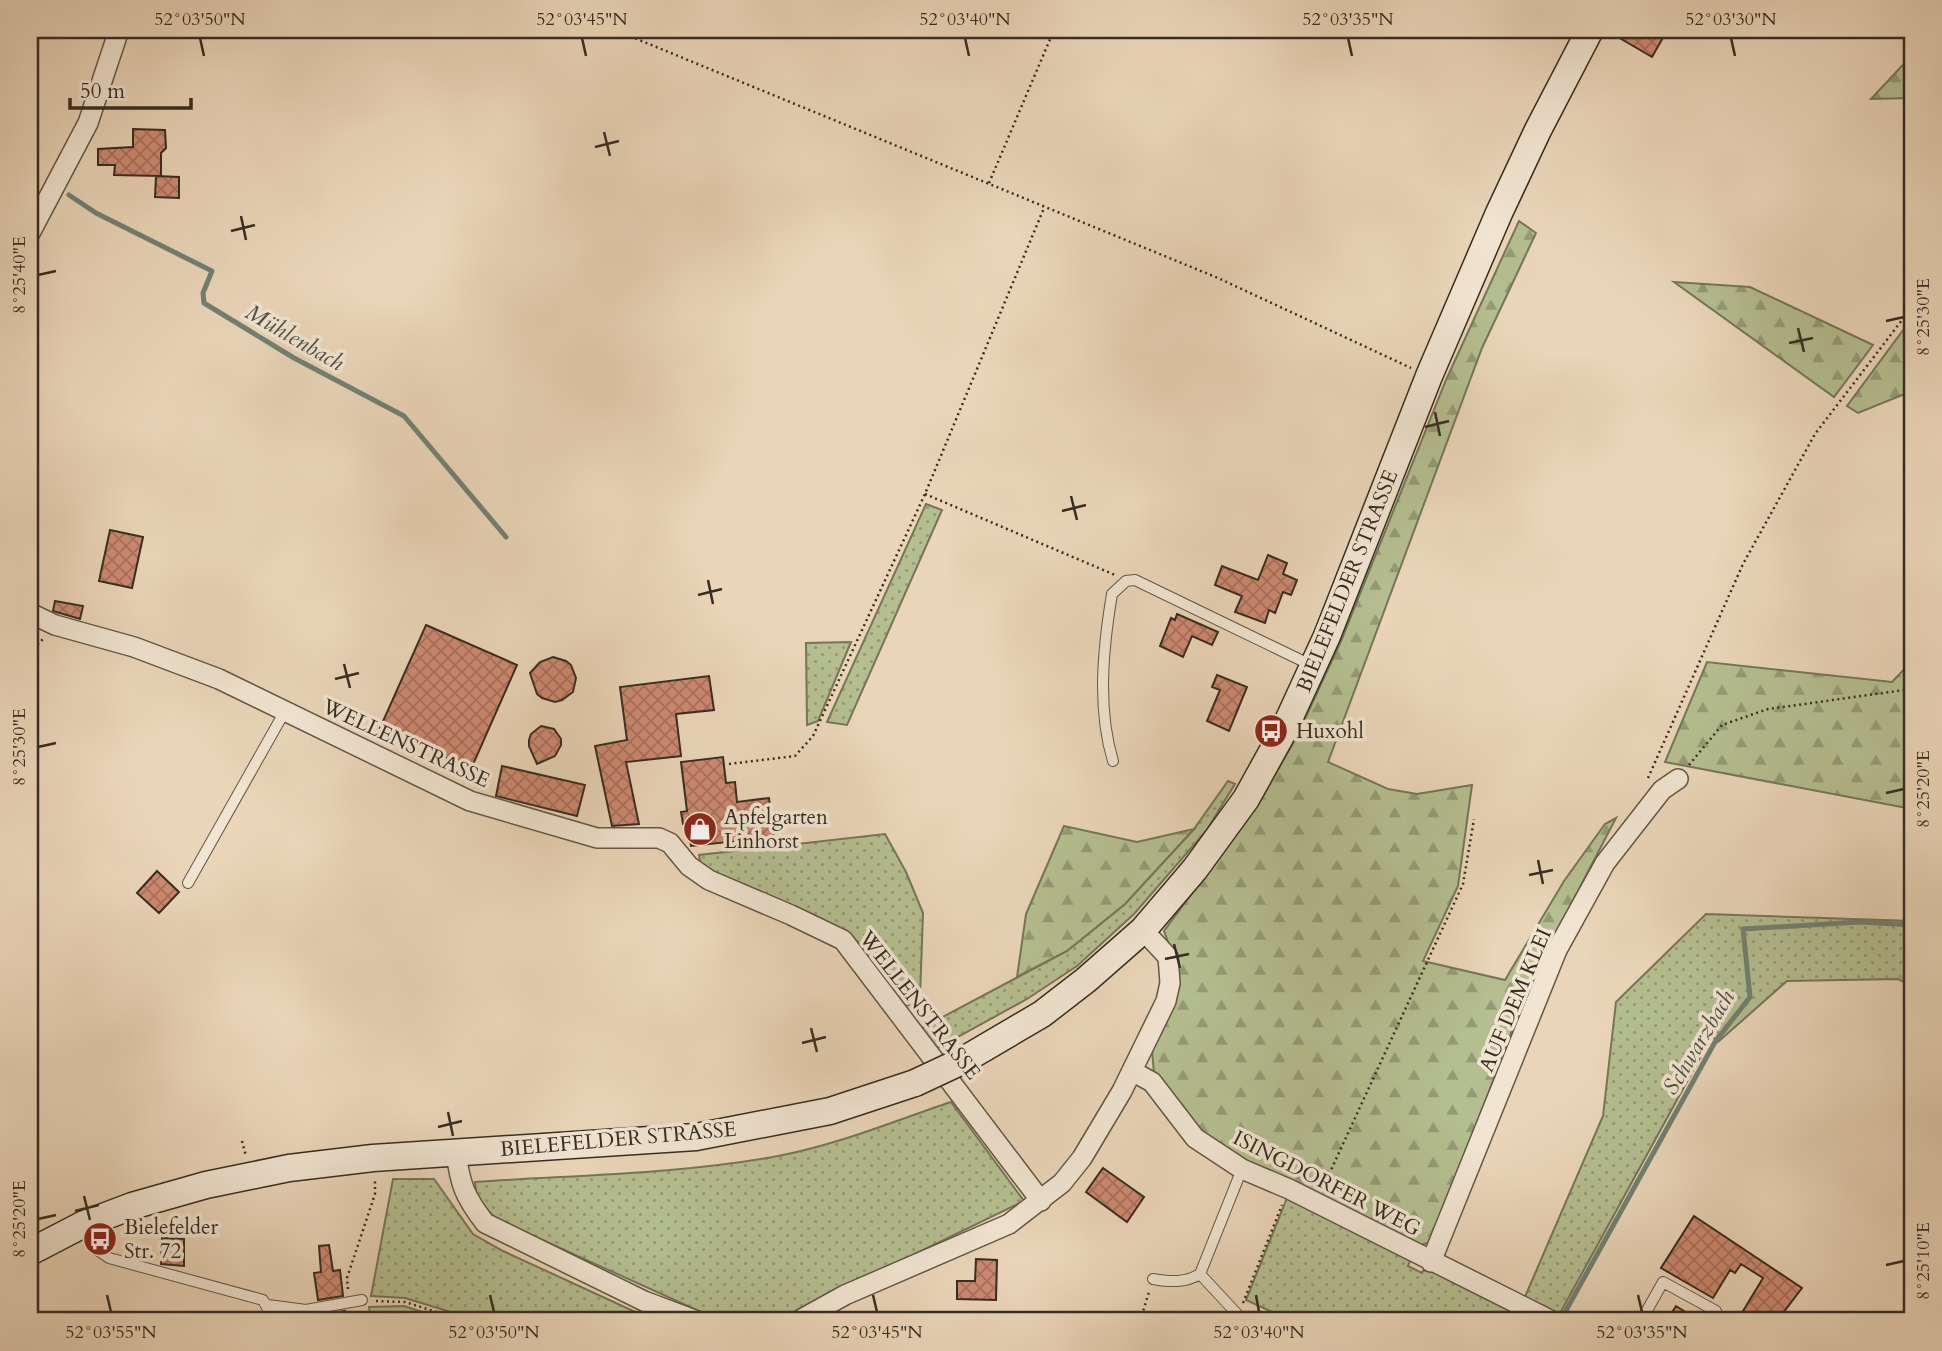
<svg xmlns="http://www.w3.org/2000/svg" width="1942" height="1351" font-family="Cardo,serif">
<style>
.grass{fill:url(#grass-dots);stroke:#757658;stroke-width:2}
.forest{fill:url(#forest-firs);stroke:#757658;stroke-width:2}
.lines{fill:none;stroke-linecap:round;stroke-linejoin:round}
.stream{stroke:#718173;stroke-width:5}
.building{fill:url(#building-cross-hatch);stroke:#362d21;stroke-width:2}
.service-casing{stroke:#635747;stroke-width:12}
.minor-casing{stroke:#635747;stroke-width:22}
.secondary-casing{stroke:#362d21;stroke-width:29}
.path{stroke:#362d21;stroke-width:2.5;stroke-dasharray:2 3.5;stroke-linecap:butt}
.service{stroke:#f1e4d1;stroke-width:10}
.minor{stroke:#f1e4d1;stroke-width:19}
.secondary{stroke:#f1e4d1;stroke-width:26}
.secondary-bridge-casing{stroke:#362d21;stroke-width:29;stroke-linecap:butt}
.secondary-bridge{stroke:#f1e4d1;stroke-width:26}
.ticks{fill:none;stroke:#362d21;stroke-width:2.5}
.labels{text-anchor:middle;stroke-width:7;stroke-linejoin:round;paint-order:stroke}
.street-label{font-size:21px;fill:#362d21;stroke:#f1e4d1}
.poi-label{font-size:21px;fill:#362d21;stroke:#f1e4d1;text-anchor:start}
.water-label{font-size:23px;font-style:italic;fill:#4f5043;stroke:#f1e4d1}
.neatline{fill:none;stroke:#362d21;stroke-width:2.5}
.ticks-label{font-size:18px;text-anchor:middle;fill:#362d21}
</style>
<defs>
<pattern id="grass-dots" width="8" height="8" patternUnits="userSpaceOnUse" patternTransform="scale(1.75)"><rect width="8" height="8" fill="#b4be90"/><path d="M2 2h.1M6 6h.1" fill="none" stroke="#939b75" stroke-width="1.8" stroke-linecap="round"/></pattern>
<pattern id="forest-firs" width="22" height="20" patternUnits="userSpaceOnUse" patternTransform="scale(1.75)"><rect width="22" height="20" fill="#b4be90"/><path d="M5 1l3.5 6h-7zM16 11l3.5 6h-7z" fill="#939b75"/></pattern>
<pattern id="building-cross-hatch" width="8" height="8" patternUnits="userSpaceOnUse" patternTransform="scale(1.75)"><rect width="8" height="8" fill="#ce8971"/><path d="M0 0l8 8M0 8l8-8" fill="none" stroke="#a8705c"/></pattern>
</defs>
<rect width="100%" height="100%" fill="#ead5b8"/>
<filter id="stains"><feTurbulence type="fractalNoise" baseFrequency=".00286" numOctaves="4"/><feColorMatrix values="0 0 0 0 .2 0 0 0 0 .09 0 0 0 0 .02 0 0 0 .5 -.17"/></filter>
<radialGradient id="worn" r=".72"><stop offset=".6" stop-color="#630" stop-opacity="0"/><stop offset="1" stop-color="#630" stop-opacity=".3"/></radialGradient>
<path class="grass" d="M926,504L942,510L847,725L827,722Z
M851,642L818,721L807,725L806,643Z
M1228,781L1235,784L1206,831L1134,914L1077,966L1027,999L936,1049L920,1029L1067,951L1125,904L1194,829Z
M885,834L906,872L923,913L920,998L904,1008L848,937L701,867L699,855Z
M1706,914L1912,921V986L1898,979L1787,981L1718,1042L1712,1036L1558,1317L1524,1299L1603,1116L1616,1002Z
M951,1102L1024,1201L791,1314L767,1321H721L496,1219L477,1199L475,1182C576,1175 679,1174 778,1156C837,1145 894,1121 951,1102Z
M393,1179H434L473,1234L503,1251L655,1321H480L405,1298L371,1296Z
M1287,1198L1411,1258L1408,1266L1422,1273L1425,1267L1533,1321H1292L1246,1300Z"/>
<path class="forest" d="M1912,55V98L1871,99Z
M1519,221L1536,233L1482,348L1328,762L1388,789L1417,794L1472,785L1458,886L1423,961L1505,980L1564,881L1605,824L1616,818L1529,985L1433,1241L1418,1246L1248,1162L1203,1133L1154,1073L1152,1051L1175,952L1168,942L1164,931L1258,805L1296,738L1341,641L1446,380Z
M1674,282L1750,287L1873,345L1834,397Z
M1912,318V391L1858,413L1847,406Z
M1912,661V809L1665,762L1707,662L1892,682Z
M1064,826L1137,842L1194,829L1125,904L1067,951L1017,977L1026,914Z
M404,1306L450,1321H371L369,1307Z"/>
<g class="lines">
<path class="stream" d="M69,195L96,213L212,271L203,293L204,303L294,358L404,416L506,537
M1564,1314L1715,1042L1750,997L1743,929L1860,922L1912,925"/>
</g>
<path class="building" d="M1606,30H1652L1664,36L1652,57Z
M133,129L165,130L166,148L161,153V176L114,175L115,165H98V149L133,147Z
M156,176L179,177V198L155,197Z
M110,530L143,537L132,588L99,581Z
M1268,555L1287,563L1283,574L1297,580L1291,595L1283,592L1275,613L1269,610L1265,623L1235,612L1242,596L1215,585L1222,566L1258,580Z
M55,601L83,606L80,619L53,611Z
M1177,614L1218,632L1212,645L1192,636L1183,657L1160,646L1171,618L1175,620Z
M426,625L517,665L471,769L380,728Z
M553,657L566,661L571,665L576,678L573,692L562,700L555,702L542,698L537,694L530,673L540,662Z
M1217,675L1247,687L1229,731L1207,721L1220,690L1212,687Z
M709,676L714,710L676,714L681,756L626,762L639,824L612,826L595,746L627,740L620,687Z
M541,726L554,729L561,739V745L555,756L537,764L529,746V740L531,734Z
M723,757L726,783L735,782L737,802L769,798L774,840L746,843V840L691,846L688,824H683L681,812L687,811L681,762Z
M502,766L585,785L577,816L496,796Z
M157,871L179,892L159,913L137,893Z
M1103,1168L1144,1197L1127,1222L1086,1192Z
M1694,1216L1802,1288L1777,1321H1737L1763,1278L1741,1264L1735,1273L1730,1270L1713,1298L1661,1268Z
M162,1238L184,1239V1266L161,1264Z
M329,1245L333,1271L340,1270L343,1296L318,1300L314,1273L321,1272L319,1246Z
M976,1259L997,1260L996,1300L957,1299V1281H975Z
M1676,1306L1700,1321H1666Z
M345,1311L347,1321H333L332,1313Z"/>
<g class="lines">
<g class="service-casing">
<path id="service" d="M1113,761C1097,709 1103,648 1112,594L1126,581L1135,580L1313,666
M188,883L285,711
M82,1226L96,1249L109,1258L263,1300L269,1311L263,1321
M1153,1279C1170,1282 1185,1283 1200,1274
M268,1305L306,1310L362,1300
M1238,1315L1200,1274L1242,1169
M1641,1321L1663,1282L1716,1311L1719,1321"/>
</g>
<g class="minor-casing">
<path id="minor" d="M30,233L88,123L119,30
M30,613L55,625L134,647L219,679L470,801L597,838H659L670,843L689,866L709,880L791,915L843,940L1041,1201
M1132,1071L1152,1082L1195,1138L1242,1169L1289,1189L1552,1321
M456,1152C460,1185 465,1197 485,1223L644,1301L697,1321
M1431,1262L1557,950L1605,863L1662,790L1678,779
M798,1321L845,1295L1009,1224L1062,1183L1082,1158L1122,1091L1166,1001L1170,983L1168,957L1143,930"/>
</g>
<g class="secondary-casing">
<path id="secondary" d="M962,1061L1042,1014L1086,980L1143,930L1195,869L1246,799L1282,734L1327,636L1429,376L1499,213L1538,130L1590,30
M30,1252L82,1225L132,1206L206,1185L289,1168L373,1158L696,1137L830,1111L915,1083"/>
</g>
<path class="path" d="M615,30L1218,278L1411,368
M989,183L1054,30
M925,494L1115,575
M30,653L44,638
M729,764L795,756L813,736L925,494L1044,208
M1689,765L1722,725L1768,709L1912,689
M1648,778L1743,564L1815,434L1912,307
M242,1141L246,1156
M1313,1181L1331,1170L1463,884L1474,819
M348,1289L347,1278L375,1194V1178
M376,1301L405,1302L465,1321
M1243,1303L1282,1205
M1140,1321L1149,1292"/>
<use href="#service" class="service"/>
<use href="#minor" class="minor"/>
<use href="#secondary" class="secondary"/>
<g class="secondary-bridge-casing">
<path id="secondary-bridge" d="M915,1083L962,1061"/>
</g>
<use href="#secondary-bridge" class="secondary-bridge"/>
</g>
<path class="ticks" d="M200,38L204,56M582,38L586,56M965,38L969,56M1348,38L1352,56M1731,38L1735,56M604,132L610,156M595,147L619,141M241,216L246,240M231,231L255,225M38,275L56,271M1886,321L1904,317M1798,328L1804,352M1789,343L1813,338M1435,412L1440,436M1425,427L1449,421M1071,496L1077,520M1062,511L1086,505M708,580L713,604M698,595L722,589M344,664L350,688M335,679L359,673M38,747L56,743M1886,793L1904,789M1538,860L1543,884M1529,875L1553,870M1174,944L1180,968M1165,959L1189,954M811,1028L817,1052M802,1043L826,1037M448,1112L453,1136M438,1127L462,1121M84,1196L90,1220M75,1211L99,1205M38,1219L56,1215M1886,1265L1904,1261M107,1295L111,1312M490,1295L494,1312M873,1295L877,1312M1256,1295L1259,1312M1638,1295L1642,1312"/>
<defs>
<g id="bus-disc" transform="scale(1.75)"><circle r="9.5" fill="#8f2418" stroke="#f1e4d1"/><path d="M-5-6H5V4H4V6H2V4H-2V6H-4V4H-5ZM-3.5-4V0h7V-4ZM-3.5 1.2v1.5H-2V1.2ZM2 1.2v1.5H3.5V1.2Z" fill="#fff"/></g>
<g id="shop-disc" transform="scale(1.75)"><circle r="9.5" fill="#8f2418" stroke="#f1e4d1"/><path d="M-5-2.5h2.3a2.7 3.5 0 0 1 5.4 0H5L5.5 6h-11ZM-1.5-2.5h3a1.5 2.3 0 0 0-3 0Z" fill="#fff"/></g>
</defs>
<g fill-rule="evenodd">
<use href="#bus-disc" x="1271" y="731"/>
<use href="#shop-disc" x="700" y="829"/>
<use href="#bus-disc" x="100" y="1239"/>
</g>
<g class="labels">
<g class="street-label">
<text transform="translate(1347 581) rotate(-68)" y="7">BIELEFELDER STRASSE</text>
<text transform="translate(406 743) rotate(25)" y="7">WELLENSTRASSE</text>
<text transform="translate(1515 1000) rotate(-67)" y="7">AUF DEM KLEI</text>
<text transform="translate(920 1005) rotate(52)" y="7">WELLENSTRASSE</text>
<text transform="translate(618 1139) rotate(-5)" y="7">BIELEFELDER STRASSE</text>
<text transform="translate(1327 1183) rotate(27)" y="7">ISINGDORFER WEG</text>
</g>
<g class="poi-label">
<text x="1296" y="738">Huxohl</text>
<text x="724" y="824">Apfelgarten<tspan x="724" dy="24">Linhorst</tspan></text>
<text x="124" y="1234">Bielefelder<tspan x="124" dy="24">Str. 72</tspan></text>
</g>
<g class="water-label">
<text transform="translate(295 337) rotate(30)" y="8">Mühlenbach</text>
<text transform="translate(1698 1042) rotate(-59)" y="8">Schwarzbach</text>
</g>
</g>
<rect width="1942" height="1351" fill="none" stroke="#ead5b8" stroke-width="77"/>
<path d="M70 98v10h121v-10" fill="none" stroke="#362d21" stroke-width="3.5"/>
<text x="80" y="98" font-size="21" fill="#362d21" stroke="#f1e4d1" stroke-width="5" paint-order="stroke">50 m</text>
<rect x="38" y="38" width="1866" height="1274" class="neatline"/>
<g class="ticks-label">
<text x="200" y="25">52°03'50"N</text>
<text x="582" y="25">52°03'45"N</text>
<text x="965" y="25">52°03'40"N</text>
<text x="1348" y="25">52°03'35"N</text>
<text x="1731" y="25">52°03'30"N</text>
<text transform="translate(19 275) rotate(-90)" y="6">8°25'40"E</text>
<text transform="translate(1923 317) rotate(-90)" y="6">8°25'30"E</text>
<text transform="translate(19 747) rotate(-90)" y="6">8°25'30"E</text>
<text transform="translate(1923 789) rotate(-90)" y="6">8°25'20"E</text>
<text transform="translate(19 1219) rotate(-90)" y="6">8°25'20"E</text>
<text transform="translate(1923 1261) rotate(-90)" y="6">8°25'10"E</text>
<text x="111" y="1338">52°03'55"N</text>
<text x="494" y="1338">52°03'50"N</text>
<text x="877" y="1338">52°03'45"N</text>
<text x="1259" y="1338">52°03'40"N</text>
<text x="1642" y="1338">52°03'35"N</text>
</g>
<rect width="100%" height="100%" filter="url(#stains)"/>
<rect width="100%" height="100%" fill="url(#worn)"/>
</svg>
